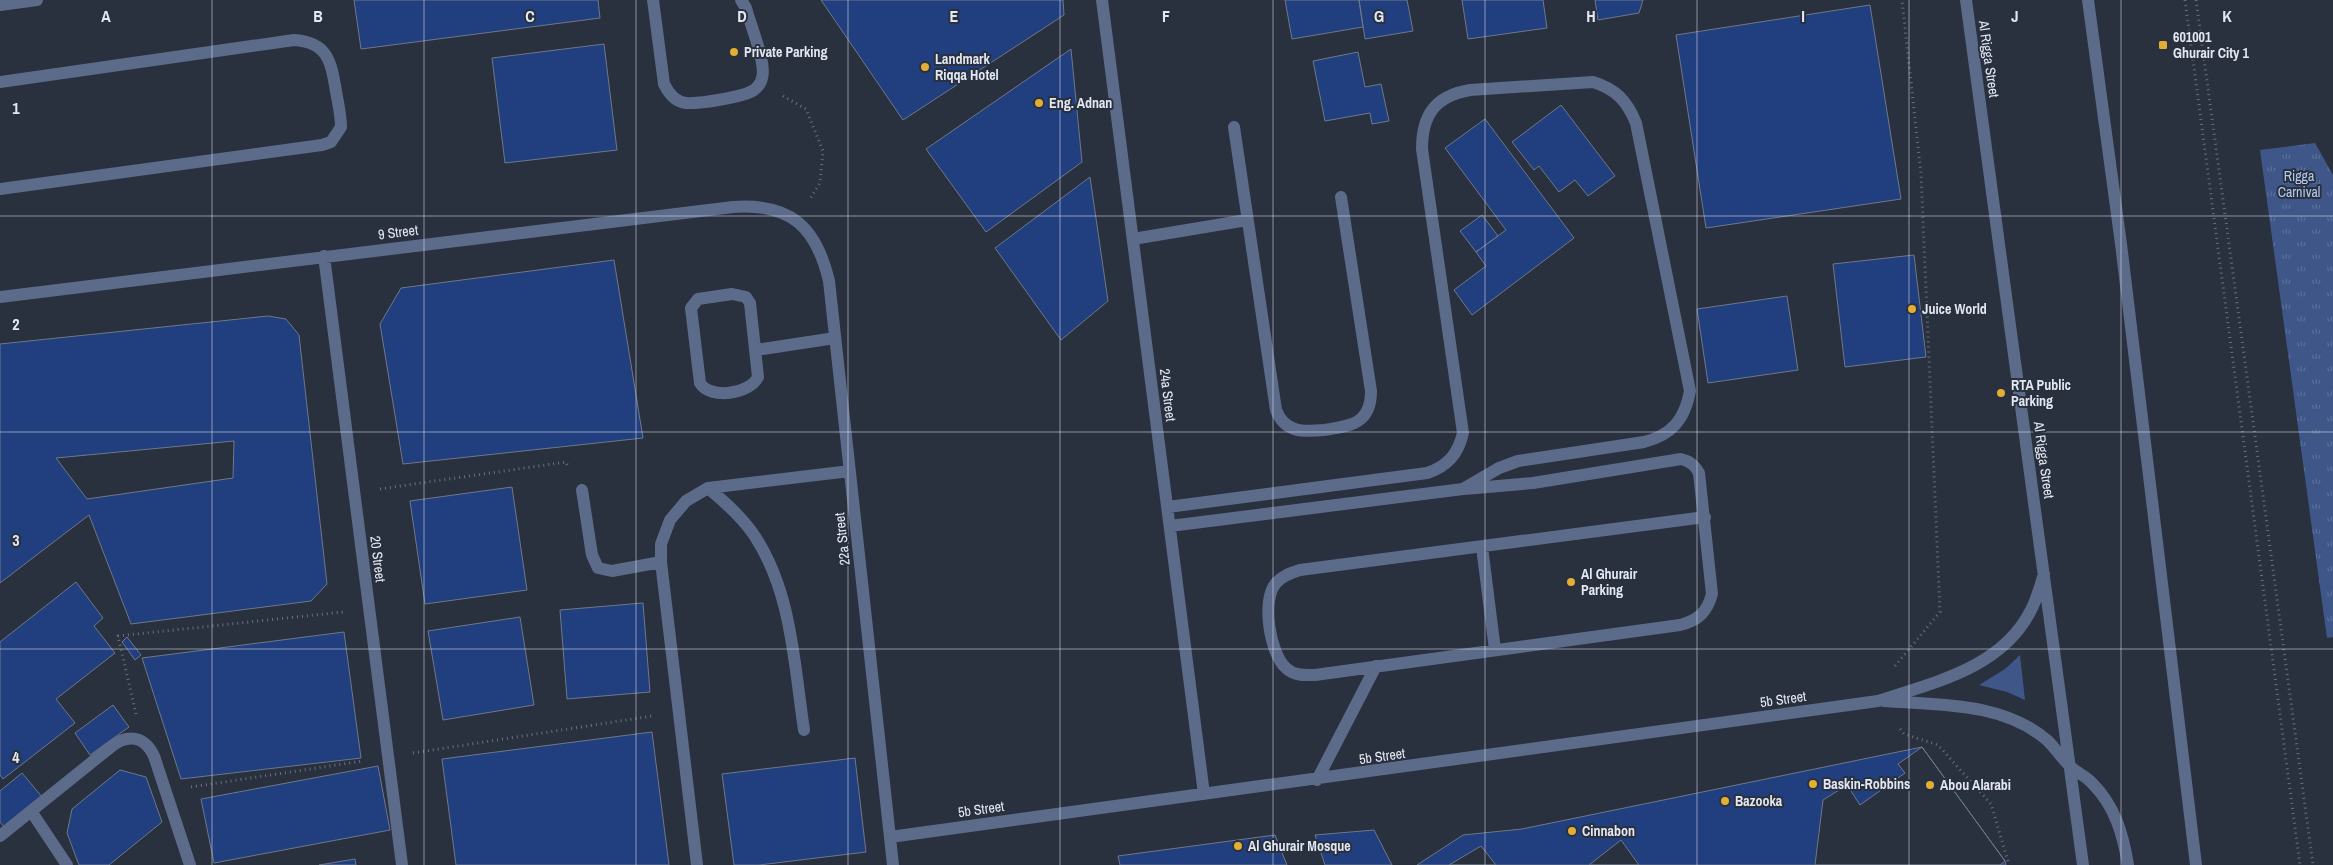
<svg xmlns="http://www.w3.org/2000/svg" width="2333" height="865" font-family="'Archivo Narrow',sans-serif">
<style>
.green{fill:#3e5788}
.park{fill:url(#park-tufts)}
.building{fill:#213e7e;stroke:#6f7888;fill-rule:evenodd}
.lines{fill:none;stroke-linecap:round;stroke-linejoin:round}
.path{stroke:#6a707c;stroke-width:3;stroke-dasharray:1 4;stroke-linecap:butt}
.minor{stroke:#5c6b89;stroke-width:12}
.grid{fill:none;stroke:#e3e7f1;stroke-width:1;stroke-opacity:0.55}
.poi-dot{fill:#e3ae35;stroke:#29303e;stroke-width:2}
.labels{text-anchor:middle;stroke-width:4;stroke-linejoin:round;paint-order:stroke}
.poi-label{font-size:14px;font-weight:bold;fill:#e3e7f1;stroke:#29303e;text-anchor:start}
.street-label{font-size:14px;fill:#e3e7f1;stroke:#29303e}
.park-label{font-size:14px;fill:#b6caf0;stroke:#29303e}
.grid-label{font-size:16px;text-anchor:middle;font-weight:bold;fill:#e3e7f1;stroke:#29303e;stroke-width:4;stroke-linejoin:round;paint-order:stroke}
</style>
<defs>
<pattern id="park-tufts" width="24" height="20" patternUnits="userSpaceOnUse" patternTransform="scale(1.25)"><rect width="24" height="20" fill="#3e5788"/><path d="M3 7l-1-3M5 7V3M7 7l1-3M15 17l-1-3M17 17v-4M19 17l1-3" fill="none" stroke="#5a6f99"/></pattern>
</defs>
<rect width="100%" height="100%" fill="#29303e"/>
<path class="green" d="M2020,655L2025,700L2007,692L1979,685L2005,669Z"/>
<path class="park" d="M2315,143L2333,175V637L2327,638L2260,150Z"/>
<path class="building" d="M354,0H598L600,18L361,49Z
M821,0H1063L1064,15L903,120Z
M1285,0H1359L1363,27L1292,39Z
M1359,0H1407L1413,31L1365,39Z
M1462,0H1543L1547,28L1468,39Z
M1595,0H1643L1639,13L1598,20Z
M1870,5L1901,199L1706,228L1676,35Z
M604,44L617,150L505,163L492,58Z
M1071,49L1082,162L986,232L926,149Z
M1358,52L1365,87L1381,84L1389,121L1372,124L1370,113L1325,121L1313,61Z
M1561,105L1615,176L1588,196L1575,180L1559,192L1539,166L1534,170L1512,142Z
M1485,119L1574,238L1472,315L1454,290L1486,266L1476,252L1506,230L1445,148Z
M1090,177L1108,301L1061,340L995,248Z
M1482,215L1498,236L1476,252L1460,231Z
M1914,255L1926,357L1845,367L1833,264Z
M614,260L643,438L403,464L380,324L401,288Z
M1787,296L1798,370L1708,383L1697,309Z
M268,316L286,319L299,335L327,584L311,601L131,624L89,515L0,583V344ZM234,441L233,478L87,499L56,458Z
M512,487L527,590L425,604L410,501Z
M76,582L103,618L94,626L115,653L56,699L75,723L3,779L0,775V642Z
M643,603L650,692L567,699L560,610Z
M520,617L534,705L443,720L428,631Z
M344,632L361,758L181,779L142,658Z
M127,637L141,655L135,660L122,642Z
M113,705L129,727L90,755L75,733Z
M652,732L669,865H456L442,759Z
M1922,747L2005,861L2000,865H1815L1823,800L1847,785L1860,805L1905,773L1898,764Z
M1922,747L2005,861L2006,865H1417L1463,835L1522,829Z
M855,758L866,852L759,865H734L722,774Z
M378,766L390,830L214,863L201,799Z
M120,770L146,777L162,822L109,865H79L67,833L72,809Z
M22,773L43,798L5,828L0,822V791Z
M1374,830L1392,865H1325L1315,835Z
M1275,835L1287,865H1120L1118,856Z
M1621,840L1639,865H1589Z
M1481,846L1496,865H1449Z
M355,859L356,865H319Z"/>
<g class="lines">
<path class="path" d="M2185,0L2300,865
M2196,0L2313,865
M783,96L806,109L823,151L820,183L810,199
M380,489L566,462L568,467
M1895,666L1940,612L1921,174L1902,0
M136,714L118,636L343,612
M1900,729L1904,734L1938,745L1991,804L2009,865
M413,753L652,716
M191,787L363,761"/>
<path class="minor" d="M653,0L664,84C669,94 675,102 686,103C699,104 744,97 754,90C758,87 761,83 762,78C767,64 750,24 746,8L741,0
M1102,0L1204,794
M1966,0L2083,865
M2088,0L2121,244L2196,865
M0,5L37,0
M0,82L294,40C328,42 331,62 336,91C338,103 341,115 341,127L331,142L322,145L0,189
M1234,127L1276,410C1285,433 1303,432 1324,430C1352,426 1371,423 1371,391L1341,197
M1133,239L1247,220
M324,256L402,865
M732,294L746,297L750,303L758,377C750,394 710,400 700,383L691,308L698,299Z
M0,297L733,207C790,203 816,226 829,281L893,865
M756,350L835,338
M708,488C725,502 742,517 754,535C792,592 794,664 804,730
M1464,489L1533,483L1681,459C1690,461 1695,465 1699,473L1712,594C1707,612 1699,620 1680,625L1315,675C1305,675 1294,676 1286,668C1270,654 1261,600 1276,583C1282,576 1290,573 1300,570L1705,517
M582,490L592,555L598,568L612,571L661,562
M1168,507L1427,473C1448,466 1458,454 1463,433L1422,149C1422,115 1435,96 1470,90L1593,82C1616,89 1627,101 1636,123L1690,391C1685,419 1672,435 1644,442L1518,461L1499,468L1463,489L1170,526
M1482,547L1495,650
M1884,701C1939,705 2004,702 2048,741C2056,749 2062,759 2071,767C2077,773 2086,776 2092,783C2115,806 2123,834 2128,865
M1317,780L1376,666
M31,811L67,865
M0,836L112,746C129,733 145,737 154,756L190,865
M890,837L1878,701C1935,682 2002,668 2031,610C2037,599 2040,586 2044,574
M697,865L661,562V544L670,520L686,501L708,488L850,471"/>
</g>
<path class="grid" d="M212,0V865M424,0V865M636,0V865M848,0V865M1060,0V865M1273,0V865M1485,0V865M1697,0V865M1909,0V865M2121,0V865M0,216H2333M0,432H2333M0,649H2333"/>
<g class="poi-dot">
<rect x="2158" y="40" width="10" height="10" rx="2.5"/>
<circle cx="734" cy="52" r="5"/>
<circle cx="925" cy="67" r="5"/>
<circle cx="1039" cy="103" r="5"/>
<circle cx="1912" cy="309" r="5"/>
<circle cx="2001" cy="393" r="5"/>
<circle cx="1571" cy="582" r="5"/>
<circle cx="1813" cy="784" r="5"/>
<circle cx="1930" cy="785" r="5"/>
<circle cx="1725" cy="801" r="5"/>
<circle cx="1572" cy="831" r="5"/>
<circle cx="1238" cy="846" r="5"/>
</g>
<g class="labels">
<g class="poi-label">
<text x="2173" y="42">601001<tspan x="2173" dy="16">Ghurair City 1</tspan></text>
<text x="744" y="57">Private Parking</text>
<text x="935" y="64">Landmark<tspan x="935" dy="16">Riqqa Hotel</tspan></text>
<text x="1049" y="108">Eng. Adnan</text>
<text x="1922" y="314">Juice World</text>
<text x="2011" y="390">RTA Public<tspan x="2011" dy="16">Parking</tspan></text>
<text x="1581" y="579">Al Ghurair<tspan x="1581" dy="16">Parking</tspan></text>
<text x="1823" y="789">Baskin-Robbins</text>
<text x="1940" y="790">Abou Alarabi</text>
<text x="1735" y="806">Bazooka</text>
<text x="1582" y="836">Cinnabon</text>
<text x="1248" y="851">Al Ghurair Mosque</text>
</g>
<g class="street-label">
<text transform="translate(1989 59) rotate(82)" y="5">Al Rigga Street</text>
<text transform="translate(398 232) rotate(-7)" y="5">9 Street</text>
<text transform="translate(1168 395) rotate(83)" y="5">24a Street</text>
<text transform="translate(2044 460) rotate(82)" y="5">Al Rigga Street</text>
<text transform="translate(842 539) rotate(-96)" y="5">22a Street</text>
<text transform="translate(378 559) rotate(83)" y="5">20 Street</text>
<text transform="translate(1783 699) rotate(-8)" y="5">5b Street</text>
<text transform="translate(1382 756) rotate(-8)" y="5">5b Street</text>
<text transform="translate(981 809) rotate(-8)" y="5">5b Street</text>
</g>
<g class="park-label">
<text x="2299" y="181">Rigga<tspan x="2299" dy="16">Carnival</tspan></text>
</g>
</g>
<g class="grid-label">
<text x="106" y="22">A</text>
<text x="318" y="22">B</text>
<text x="530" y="22">C</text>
<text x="742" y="22">D</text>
<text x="954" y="22">E</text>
<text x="1166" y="22">F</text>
<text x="1379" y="22">G</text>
<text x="1591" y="22">H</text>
<text x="1803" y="22">I</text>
<text x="2015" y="22">J</text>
<text x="2227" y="22">K</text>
<text x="16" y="114">1</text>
<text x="16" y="330">2</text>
<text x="16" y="546">3</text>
<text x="16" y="763">4</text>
</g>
</svg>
